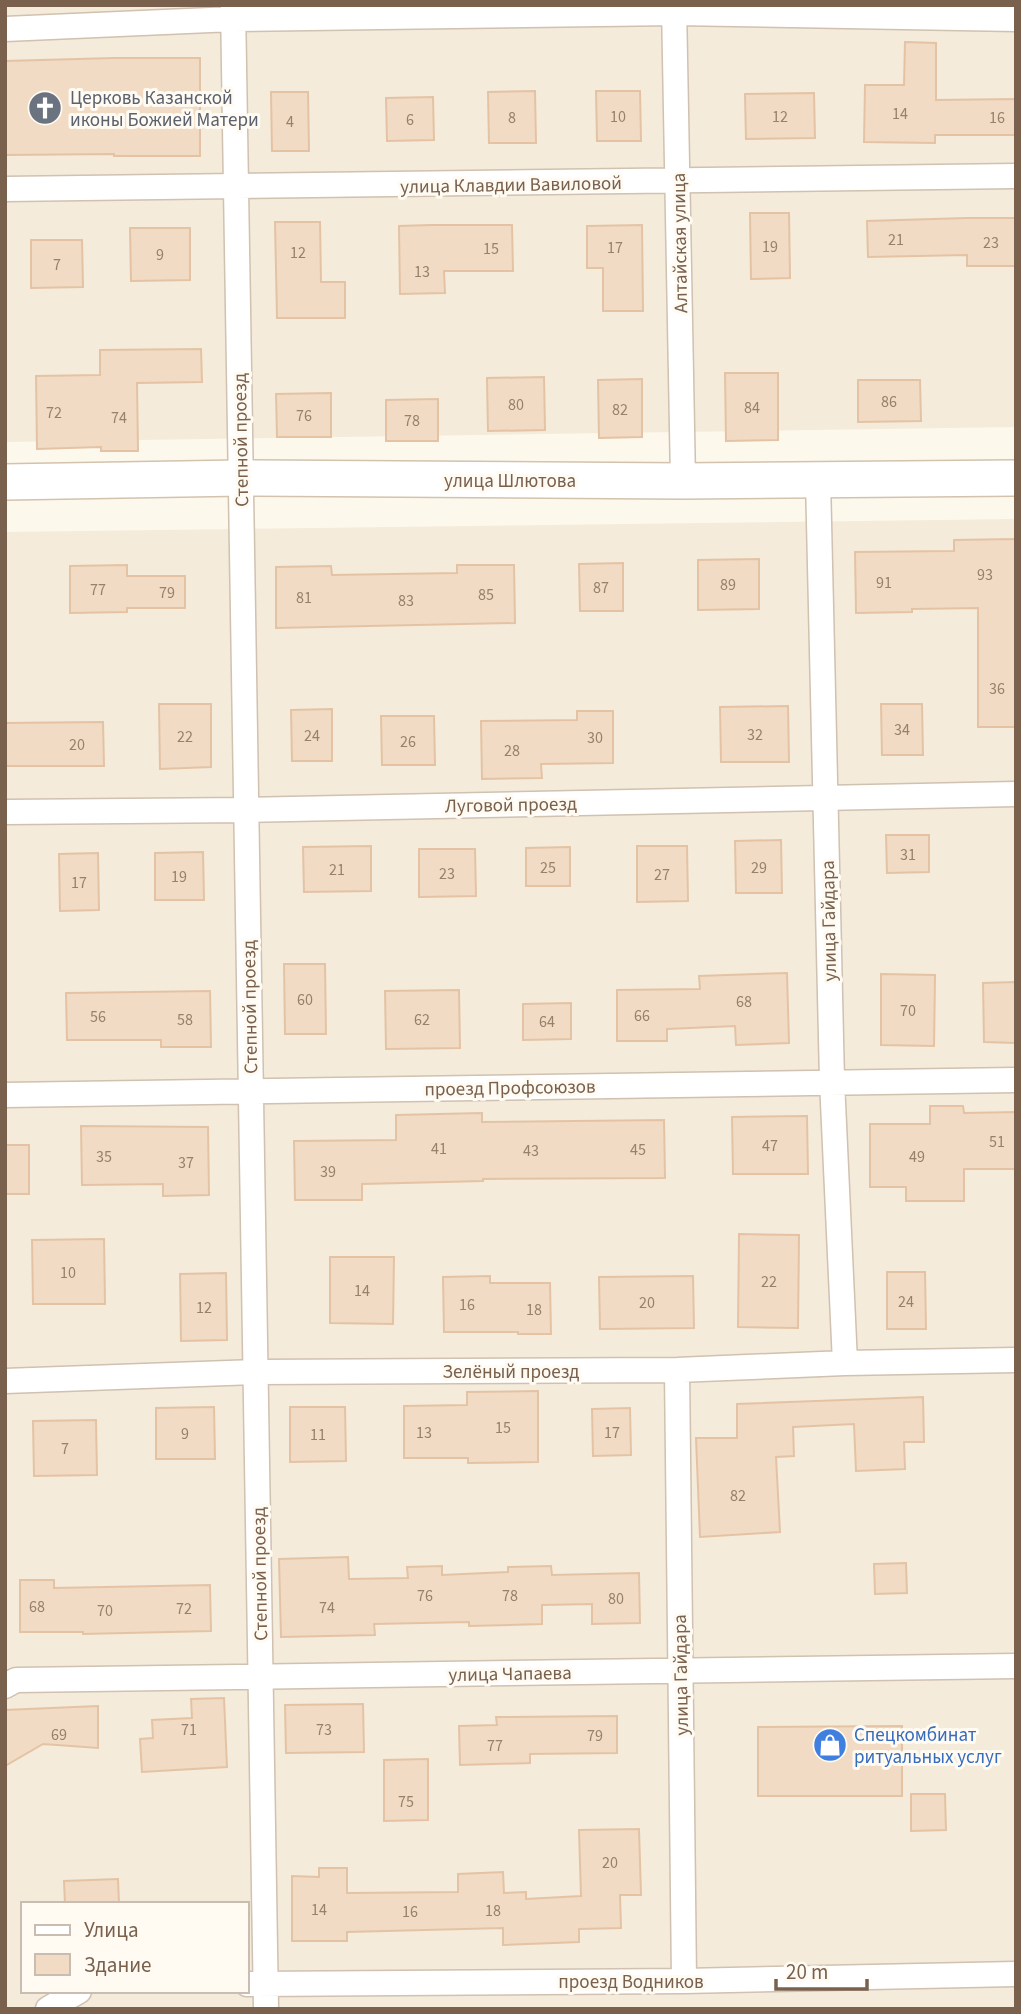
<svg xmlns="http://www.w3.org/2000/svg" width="1021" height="2014" font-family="'Source Sans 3',sans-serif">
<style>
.residential{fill:#f4ebda;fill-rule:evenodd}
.building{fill:#f2dbc4;stroke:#e4c3a4;stroke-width:2}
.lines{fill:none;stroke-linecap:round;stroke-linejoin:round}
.minor-casing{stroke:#d0c1b0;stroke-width:27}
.secondary-casing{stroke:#d3c2ae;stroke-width:38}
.minor{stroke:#fff;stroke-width:24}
.secondary{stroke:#fff;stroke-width:35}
.labels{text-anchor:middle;stroke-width:6;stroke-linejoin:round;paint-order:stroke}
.number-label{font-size:16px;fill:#97806c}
.worship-label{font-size:19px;fill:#5b616d;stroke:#fffbf3;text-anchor:start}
.street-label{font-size:19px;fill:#79614e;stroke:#fffbf3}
.shop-label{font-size:19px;fill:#366cbe;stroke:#fffbf3;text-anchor:start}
</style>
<rect width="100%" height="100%" fill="#fdf8ec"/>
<path class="residential" d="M5,5H1016V427L5,442Z
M1016,519V2009H5V532ZM23,1904H247V1991H23Z"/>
<path class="building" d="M905,42L936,43V100L1016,99V135H935V143L864,142L865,85H904Z
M114,58H200V156H114V154L5,155V61Z
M535,91L536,143H489L488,92Z
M596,91H640L641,141H597Z
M271,92H308L309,151H272Z
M814,93L815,138L746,139L745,94Z
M433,97L434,140L387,141L386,98Z
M750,213H789L790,278L751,279Z
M967,218H1016V266H967V255L868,257L867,221Z
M275,222H320L321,282H345V318H277Z
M431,225H512L513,271H444L445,293L400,294L399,226Z
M642,225L643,311H603V268H587V226Z
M130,228H190V280L131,281Z
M31,240H82L83,287L31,288Z
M201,349L202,382L137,383L138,451H101V447L37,449L36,376L100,375V350Z
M725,373H778V440L726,441Z
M544,377L545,430L488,431L487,378Z
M642,379V437L599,438L598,380Z
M858,380H920L921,421L858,422Z
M331,393V437H277L276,394Z
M438,399V441H386V400Z
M1015,539L1016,727H978V608L912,609V612L856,613L855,552L954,551V540Z
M759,559V609L698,610V560Z
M623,563V611H580L579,564Z
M127,565V576H185V608H127V612L70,613V566Z
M457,565H514L515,623L276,628V567L331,566L332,575L457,573Z
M159,704H211V767L160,769Z
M881,704H922L923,755H882Z
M788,706L789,762H721L720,707Z
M332,709V761H292L291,710Z
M577,711H613V763L541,764L542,778L482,779L481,721L577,720Z
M381,716H434L435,765H382Z
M103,722L104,766H5V723Z
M886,835H929V872L887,873Z
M781,840L782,893H736L735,841Z
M371,846V891L304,892L303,847Z
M637,846H687L688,901L637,902Z
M570,847V886H526V848Z
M419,849H475L476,896L419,897Z
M203,852L204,900H155V853Z
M98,853L99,910L60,911L59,854Z
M284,964H325L326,1034H285Z
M787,973L789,1043L736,1045L735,1026L667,1029V1041H617V990L700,989L699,976Z
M881,974L935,975L934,1046L881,1045Z
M1016,982V1043L984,1042L983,983Z
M459,990L460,1048L386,1049L385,991Z
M210,991L211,1047H161V1040H67L66,993Z
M571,1003V1039L523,1040V1004Z
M930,1106H963L964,1113L1016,1112V1169H964V1201H906V1187H870V1124H930Z
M482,1113V1122L664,1120L665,1178L483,1179V1181L362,1184V1200H295L294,1141L396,1140V1115Z
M807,1116L808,1174H733L732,1117Z
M81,1126L208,1127L209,1195L163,1196V1184L82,1185Z
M5,1145H29V1194H5Z
M739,1234L799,1235L798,1328L738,1327Z
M104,1239L105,1304H33L32,1240Z
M330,1257H394L393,1324L330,1323Z
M887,1272H925L926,1329H887Z
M226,1273L227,1340L181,1341L180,1274Z
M490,1276V1283H550L551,1334H518V1332H444L443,1277Z
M693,1276L694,1328L600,1329L599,1277Z
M538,1391V1462L468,1463V1458H404V1406L467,1405V1392Z
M923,1397L924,1442H904L905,1469L856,1471L854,1424L793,1427L794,1456L776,1457L780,1532L700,1537L696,1438H737V1404Z
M214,1407L215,1459H156V1408Z
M290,1407H345L346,1461L290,1462Z
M630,1408L631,1455L593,1456L592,1409Z
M96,1420L97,1475L34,1476L33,1421Z
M348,1557L349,1579L408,1578L407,1567L442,1566V1575L508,1572V1567L551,1566L552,1575L639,1573L640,1623L592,1624V1604L542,1605V1624L469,1626V1622L374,1624L375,1635L281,1637L279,1559Z
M906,1563L907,1593L875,1594L874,1564Z
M20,1580H54V1588L210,1585L211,1631L83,1634V1632H20Z
M224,1698L227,1767L142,1772L140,1739L153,1738L152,1720L192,1718L191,1699Z
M363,1704L364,1752L286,1753L285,1705Z
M98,1706V1748L43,1744L5,1766V1710Z
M617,1716V1753L530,1754V1763L460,1765L459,1726L497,1725L496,1717Z
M902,1726V1796H758V1727Z
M428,1759V1820L384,1821V1760Z
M911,1794H945L946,1830L911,1831Z
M639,1829L641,1895H620L621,1928L579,1929V1942L503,1945V1928L347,1932V1941H292V1876L319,1877V1868H347V1893L458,1892V1874L503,1872L504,1893L526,1892V1899L581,1896L579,1830Z
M118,1879L119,1904H65L64,1881Z"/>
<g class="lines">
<g class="minor-casing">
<path id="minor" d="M233,5L266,2009
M674,5L683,481
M5,29L233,19L675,13L1016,19
M5,189L1016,176
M818,479L832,1081L845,1363
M5,812L246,810L1016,794
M5,1095L1016,1080
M677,1370L684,1981
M5,1381L256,1372L677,1370L845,1363L1016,1360
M5,1686L16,1680L1016,1666
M247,1984L684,1981L1016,1974
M48,2009L79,1991"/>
</g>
<g class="secondary-casing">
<path id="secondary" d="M5,482L241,478L683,481L1016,478"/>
</g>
<use href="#minor" class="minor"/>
<use href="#secondary" class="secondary"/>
</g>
<defs>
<g id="church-disc" transform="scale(1.75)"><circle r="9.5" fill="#6b7280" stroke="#fffbf3"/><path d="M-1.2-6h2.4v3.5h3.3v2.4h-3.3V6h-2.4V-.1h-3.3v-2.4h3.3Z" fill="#fff"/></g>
<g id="shop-disc" transform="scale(1.75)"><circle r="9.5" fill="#3f7fe0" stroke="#fffbf3"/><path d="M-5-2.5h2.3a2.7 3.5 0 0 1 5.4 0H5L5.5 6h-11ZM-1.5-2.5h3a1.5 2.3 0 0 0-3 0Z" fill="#fff"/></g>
</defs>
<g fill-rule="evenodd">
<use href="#church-disc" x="45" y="108"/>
<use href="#shop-disc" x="830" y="1745"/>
</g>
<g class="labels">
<g class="number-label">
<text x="900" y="119">14</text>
<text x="618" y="122">10</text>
<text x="780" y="122">12</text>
<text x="512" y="123">8</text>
<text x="997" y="123">16</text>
<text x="410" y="125">6</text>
<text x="290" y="127">4</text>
<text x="896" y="245">21</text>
<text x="991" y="248">23</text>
<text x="770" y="252">19</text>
<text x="615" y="253">17</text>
<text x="491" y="254">15</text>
<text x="298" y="258">12</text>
<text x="160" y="260">9</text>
<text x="57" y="270">7</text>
<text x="422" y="277">13</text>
<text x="889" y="407">86</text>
<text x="516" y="410">80</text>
<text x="752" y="413">84</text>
<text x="620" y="415">82</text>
<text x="54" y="418">72</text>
<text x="304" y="421">76</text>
<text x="119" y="423">74</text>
<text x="412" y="426">78</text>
<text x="985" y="580">93</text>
<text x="884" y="588">91</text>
<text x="728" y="590">89</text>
<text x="601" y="593">87</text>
<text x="98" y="595">77</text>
<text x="167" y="598">79</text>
<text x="486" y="600">85</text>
<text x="304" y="603">81</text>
<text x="406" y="606">83</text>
<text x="997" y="694">36</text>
<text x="902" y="735">34</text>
<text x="755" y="740">32</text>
<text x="312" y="741">24</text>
<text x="185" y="742">22</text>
<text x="595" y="743">30</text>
<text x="408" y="747">26</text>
<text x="77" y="750">20</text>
<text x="512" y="756">28</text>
<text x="908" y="860">31</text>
<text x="548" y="873">25</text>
<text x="759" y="873">29</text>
<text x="337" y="875">21</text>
<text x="447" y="879">23</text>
<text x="662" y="880">27</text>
<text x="179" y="882">19</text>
<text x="79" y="888">17</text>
<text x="305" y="1005">60</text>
<text x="744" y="1007">68</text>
<text x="908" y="1016">70</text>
<text x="642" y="1021">66</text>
<text x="98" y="1022">56</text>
<text x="185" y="1025">58</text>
<text x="422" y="1025">62</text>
<text x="547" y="1027">64</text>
<text x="997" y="1147">51</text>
<text x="770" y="1151">47</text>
<text x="439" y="1154">41</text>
<text x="638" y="1155">45</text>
<text x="531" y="1156">43</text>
<text x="104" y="1162">35</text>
<text x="917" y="1162">49</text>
<text x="186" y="1168">37</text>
<text x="328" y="1177">39</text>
<text x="68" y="1278">10</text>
<text x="769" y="1287">22</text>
<text x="362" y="1296">14</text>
<text x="906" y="1307">24</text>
<text x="647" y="1308">20</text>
<text x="467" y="1310">16</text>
<text x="204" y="1313">12</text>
<text x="534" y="1315">18</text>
<text x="503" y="1433">15</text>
<text x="424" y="1438">13</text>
<text x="612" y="1438">17</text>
<text x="185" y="1439">9</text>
<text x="318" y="1440">11</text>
<text x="65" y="1454">7</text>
<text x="738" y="1501">82</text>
<text x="425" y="1601">76</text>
<text x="510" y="1601">78</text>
<text x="616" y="1604">80</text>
<text x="37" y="1612">68</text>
<text x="327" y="1613">74</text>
<text x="184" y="1614">72</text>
<text x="105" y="1616">70</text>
<text x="189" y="1735">71</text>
<text x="324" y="1735">73</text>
<text x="59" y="1740">69</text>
<text x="595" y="1741">79</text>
<text x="495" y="1751">77</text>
<text x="406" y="1807">75</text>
<text x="610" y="1868">20</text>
<text x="319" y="1915">14</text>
<text x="493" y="1916">18</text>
<text x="410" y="1917">16</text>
</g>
<g class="worship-label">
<text x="70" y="104">Церковь Казанской<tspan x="70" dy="22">иконы Божией Матери</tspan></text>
</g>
<g class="street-label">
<text transform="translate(511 184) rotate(-1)" y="7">улица Клавдии Вавиловой</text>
<text transform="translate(679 243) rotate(-91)" y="7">Алтайская улица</text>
<text transform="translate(240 440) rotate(-91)" y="7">Степной проезд</text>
<text x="510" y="487">улица Шлютова</text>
<text transform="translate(511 804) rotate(-1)" y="7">Луговой проезд</text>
<text transform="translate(828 921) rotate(-91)" y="7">улица Гайдара</text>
<text transform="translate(249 1007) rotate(-91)" y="7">Степной проезд</text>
<text transform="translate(510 1087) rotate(-1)" y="7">проезд Профсоюзов</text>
<text x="511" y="1378">Зелёный проезд</text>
<text transform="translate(259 1574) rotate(-91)" y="7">Степной проезд</text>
<text transform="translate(510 1673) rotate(-1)" y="7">улица Чапаева</text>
<text transform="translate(680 1675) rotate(-91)" y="7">улица Гайдара</text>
<text x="631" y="1988">проезд Водников</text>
</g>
<g class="shop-label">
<text x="854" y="1741">Спецкомбинат<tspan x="854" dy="22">ритуальных услуг</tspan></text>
</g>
</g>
<rect width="1021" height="2014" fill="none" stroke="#79614e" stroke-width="14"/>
<rect x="21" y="1902" width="228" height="91" fill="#fffbf3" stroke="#c9bdb1" stroke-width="2"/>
<rect x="35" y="1925" width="35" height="10" fill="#ffffff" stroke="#c9bdb1" stroke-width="2"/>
<text x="84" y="1937" font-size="21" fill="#79614e">Улица</text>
<rect x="35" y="1954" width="35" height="21" fill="#f2dbc4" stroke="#c9bdb1" stroke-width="2"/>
<text x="84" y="1972" font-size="21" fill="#79614e">Здание</text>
<path d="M776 1979v10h91v-10" fill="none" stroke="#79614e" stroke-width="3.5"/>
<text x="786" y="1979" font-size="21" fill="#79614e" stroke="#fffbf3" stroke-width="5" paint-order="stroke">20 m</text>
</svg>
